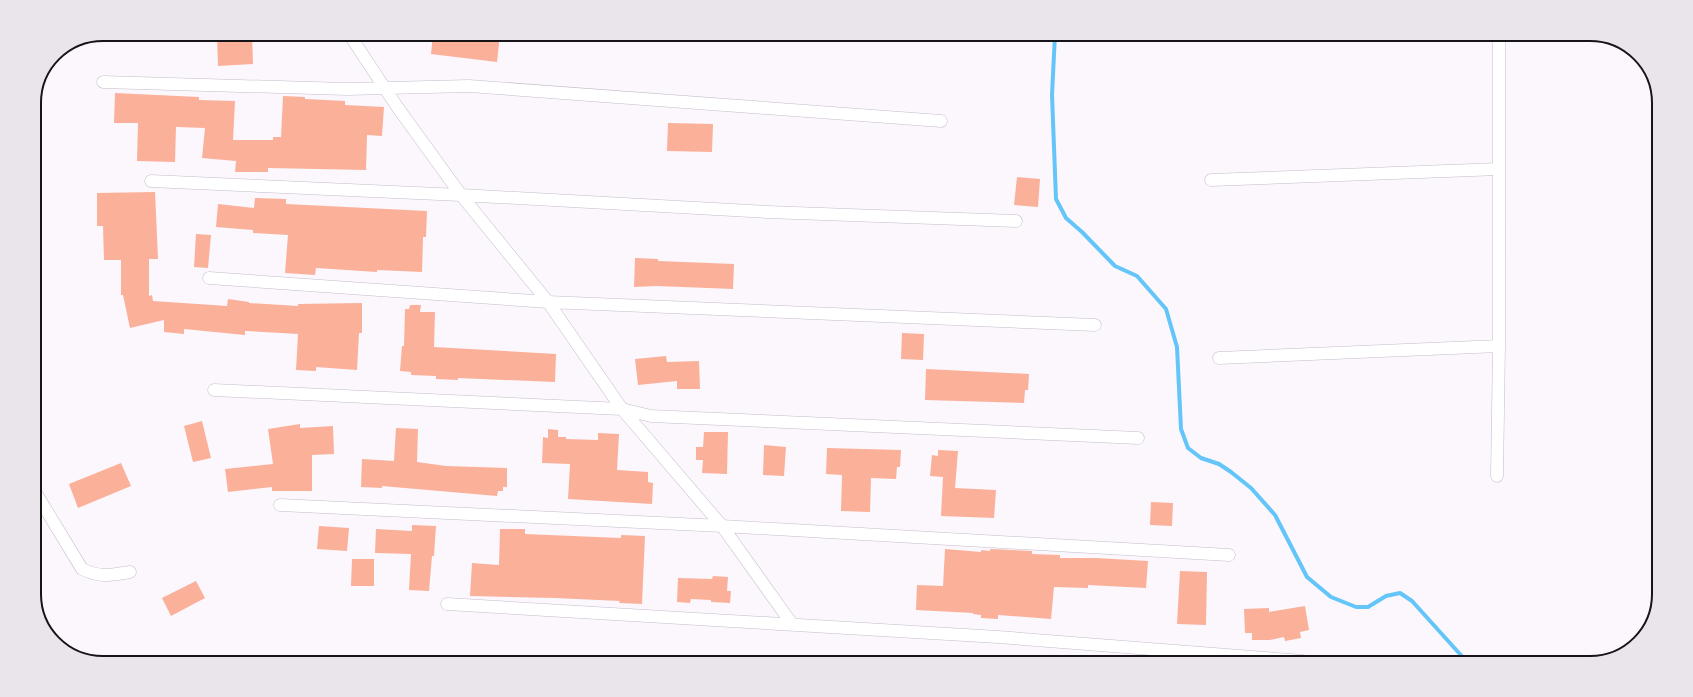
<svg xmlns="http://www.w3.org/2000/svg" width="1693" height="697" font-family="'Golos Text',sans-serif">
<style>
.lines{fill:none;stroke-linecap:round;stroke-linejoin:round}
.stream{stroke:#64c5f9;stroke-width:4}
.building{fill:#fbb09a}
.minor-casing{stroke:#c5bccb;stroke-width:13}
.minor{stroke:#fff;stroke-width:12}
.rim{fill:none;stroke:#171419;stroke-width:2}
</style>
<rect width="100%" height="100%" fill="#fbf7fd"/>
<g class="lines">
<path class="stream" d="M1055,34L1052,95L1056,199L1066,218L1082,232L1115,266L1137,276L1166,309L1177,347L1181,429L1188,448L1201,458L1219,464L1231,472L1251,488L1275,515L1307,577L1331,597L1356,607H1368L1386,596L1400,593L1412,601L1468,663"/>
</g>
<path class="building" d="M217,34H252L253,64L218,66Z
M433,34H500L497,62L431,54Z
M115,93L199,97V100L235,101L233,140H273V137H281L283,96L305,97V99L345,101V105L384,107L382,136L367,135L366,170L268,168V172H235L236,161L202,158L205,128L176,127L175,162L137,161L138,123H114Z
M668,123L713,124L712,152L667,151Z
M1017,177L1040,179L1038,207L1014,205Z
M155,192L158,259H149V296L152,295L153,301L227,306L228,299L249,302V303L298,306V304L362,303V333H359L357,370L316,367V371L296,370L298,334L245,331V335L184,329V334L164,332V320L130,328L123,295H121V260H104L103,226H97V193Z
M255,198L286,199V204L427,211L426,237H423L422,272L377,270V272L316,268L315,275L285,273L288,235L253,233V230L216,227L218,204L254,208Z
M196,234L211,235L208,268L194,267Z
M635,258L658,259V261L734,264L733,289L657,286L634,287Z
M410,305H421L420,312H435L434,347L556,354L555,382L458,378V380L436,379V376L411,375V372L400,371L402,346H404L405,309H409Z
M902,333L924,334L923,360L901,359Z
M666,356L667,362L699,361L700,389H677V381L638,385L635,359Z
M926,369L1029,374L1028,390H1025L1024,403L925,400Z
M202,421L211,458L193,462L184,426Z
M300,424V428L333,426L334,454L312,455V491H272V487L228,492L225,469L273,464L268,429Z
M396,428L418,429L417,462L446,466L507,468V487H503V491H498L497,496L382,486V488L361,487L362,459L394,461Z
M548,429L558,430V437H566V439L598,440V433L619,434L617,470L648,472V482L653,483L652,504L568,499L570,464L542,463L543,437L548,438Z
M704,432H728L727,474L702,473L703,460H696V447H703Z
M764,445L786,447L784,476L763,475Z
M827,448L901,450L900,467H897L896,479L871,478L870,512L841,511L842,475L826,474Z
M938,450L958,451L955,488L996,490L994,518L941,516L943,477L930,476L932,455L938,456Z
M121,463L131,486L78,508L69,484Z
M1151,502L1173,503L1172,526L1150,525Z
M412,525L436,526L434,556H432L429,591L409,590L411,554L375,553L376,529L412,531Z
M319,526L349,528L347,551L317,549Z
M500,529H525V534L621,538V535L645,536L642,604L619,603L620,601L555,598L470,596L472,563L499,565Z
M945,549L981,552V550L990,551V549L1032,551V554L1060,555V558H1096L1148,561L1146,588L1088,585V588L1054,587L1051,619L998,615V619L981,618V615L973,614V613L916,610L917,585L943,586Z
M352,559H374V586H351Z
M1180,571L1207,572L1206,625L1177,624Z
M713,576L728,577L727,591H731L730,603L711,602V600L691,599L690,603L677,602L678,578L712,579Z
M196,581L205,598L171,616L162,598Z
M1305,606L1309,630L1300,632L1301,638L1285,641L1284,637L1270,640H1252V633H1245L1244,609L1269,608V612Z"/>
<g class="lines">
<g class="minor-casing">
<path id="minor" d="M349,34L398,108L461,195L548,302L622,409L722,526L792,624
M103,82L347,89L469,86L941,121
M1211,180L1499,169
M151,181L461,195L767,212L1016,221
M209,278L548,302L1095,325
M1219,358L1499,346
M214,390L622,409L651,416L1138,438
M1497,476L1499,346V34
M34,490L82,569C101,578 110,575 130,572
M280,505L722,526L1229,555
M447,604L998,637L1303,661"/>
</g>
<use href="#minor" class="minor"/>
</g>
<path d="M0 0H1693V697H0ZM103 41H1590A62 62 0 0 1 1652 103V594A62 62 0 0 1 1590 656H103A62 62 0 0 1 41 594V103A62 62 0 0 1 103 41Z" fill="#e9e5eb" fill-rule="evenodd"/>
<path class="rim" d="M103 41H1590A62 62 0 0 1 1652 103V594A62 62 0 0 1 1590 656H103A62 62 0 0 1 41 594V103A62 62 0 0 1 103 41Z"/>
</svg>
